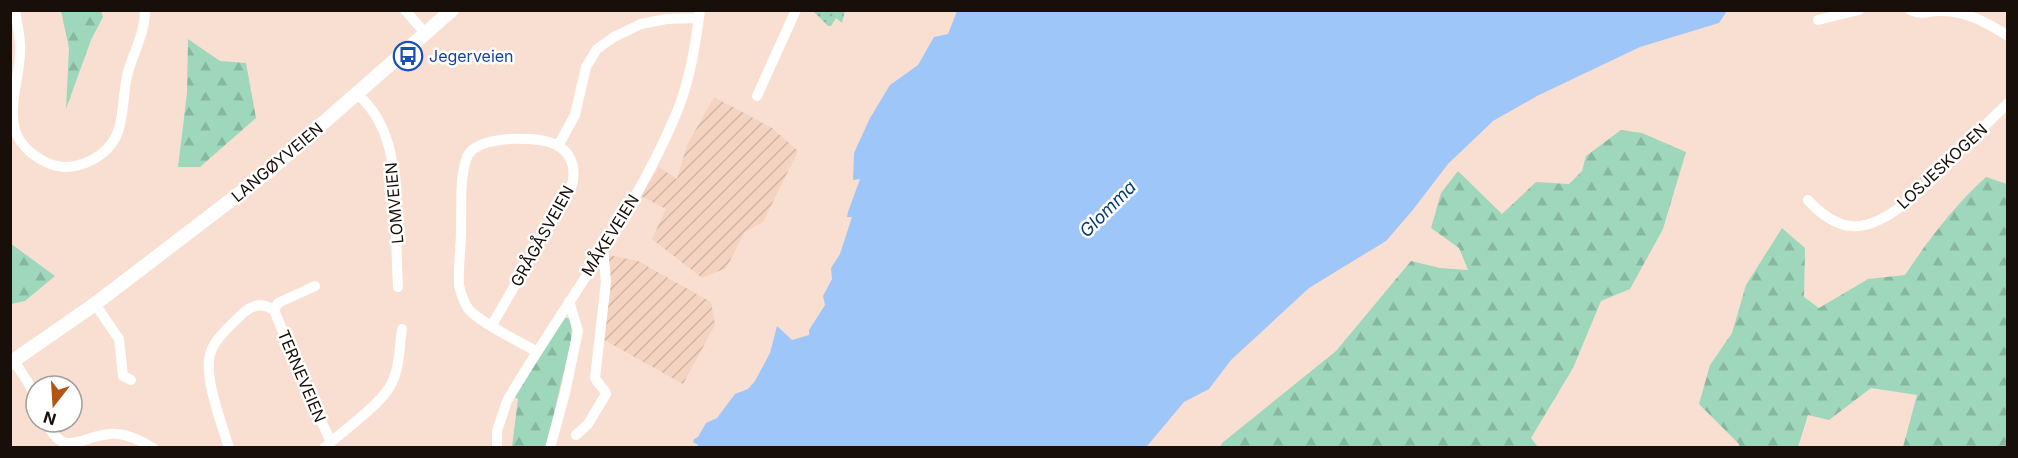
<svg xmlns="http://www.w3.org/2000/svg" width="2018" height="458" font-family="Inter,sans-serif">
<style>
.industrial{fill:url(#industrial-furrows)}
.forest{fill:url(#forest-firs)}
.park{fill:url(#park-dots)}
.water{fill:#9fc6f8}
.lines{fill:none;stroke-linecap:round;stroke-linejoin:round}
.minor{stroke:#fff;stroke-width:10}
.secondary{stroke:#fff;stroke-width:14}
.labels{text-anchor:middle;stroke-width:5;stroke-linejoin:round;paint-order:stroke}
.transit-label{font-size:16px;fill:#164399;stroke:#fff;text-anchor:start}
.street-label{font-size:16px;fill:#180f0a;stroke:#fff}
.water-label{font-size:18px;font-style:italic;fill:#063c76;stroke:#fff}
</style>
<defs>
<pattern id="industrial-furrows" width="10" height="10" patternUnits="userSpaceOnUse" patternTransform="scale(1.5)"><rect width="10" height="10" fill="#f5d3c1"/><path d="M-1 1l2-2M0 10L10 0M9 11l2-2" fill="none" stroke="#d1b4a4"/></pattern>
<pattern id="forest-firs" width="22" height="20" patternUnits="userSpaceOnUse" patternTransform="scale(1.5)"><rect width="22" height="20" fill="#9fd7bc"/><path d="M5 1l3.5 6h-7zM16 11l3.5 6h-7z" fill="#88b7a0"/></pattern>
<pattern id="park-dots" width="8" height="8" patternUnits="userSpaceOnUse" patternTransform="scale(1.5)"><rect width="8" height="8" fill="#9fd7bc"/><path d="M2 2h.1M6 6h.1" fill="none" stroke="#88b7a0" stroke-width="1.8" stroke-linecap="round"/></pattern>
</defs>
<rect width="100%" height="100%" fill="#f9dfd1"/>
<path class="industrial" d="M714,97L772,128L798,151L763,222L745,232L726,268L702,278L652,239L666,209L641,196L659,167L677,179L687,145Z
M608,255L638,261L711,302L715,325L683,384L604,340Z"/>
<path class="forest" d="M61,11H101L103,17L91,40L66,109L69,48Z
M188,39L220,61L246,63L256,118L200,167H178L187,93Z
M1621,130L1642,133L1686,152L1663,229L1630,289L1601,301L1573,368L1531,438L1538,447H1220L1222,443L1336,351L1411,261L1440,268L1468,270L1459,248L1431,228L1441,193L1458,171L1502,214L1536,182L1569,184L1582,171L1586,156Z
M1986,177L2007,184V447H1903L1917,395L1871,388L1829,420L1808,415L1798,447H1739V444L1699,404L1710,365L1732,333L1746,285L1782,228L1805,248L1804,297L1819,308L1868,279L1905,275C1929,239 1954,206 1986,177Z
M10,243L55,276L25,301L11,304Z
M562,317L572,319L571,341L546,447H512L518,399L512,396Z"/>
<path class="park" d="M813,11L845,10V11L842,23L836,18L831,26H828Z"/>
<path class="water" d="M957,11V10L1727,11L1719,23L1640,47L1537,96L1493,121L1448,164L1412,211L1386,241L1309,288L1231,360L1209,389L1184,402L1148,445L1141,448L697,447L698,445L693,442L694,439L698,437L706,423L717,418L735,394L748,389L755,381L770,353L777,326L792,340L809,335V330L825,305L823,296L832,279L831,268L840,254L852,217H847L848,212L860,179L853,180L854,153L870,118L890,85L918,65L934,37L948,34Z"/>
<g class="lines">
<path class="minor" d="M15,10C17,24 21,38 20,51C20,77 7,107 16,133C22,148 38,160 53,165C66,169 80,166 92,160C130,140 119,106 128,72C134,51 145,33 145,10
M405,10L425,33
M1910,10C1924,16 1929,10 1942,11C1966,11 1988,23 2008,36
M1818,20L1859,10
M357,94C395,126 395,177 396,222C396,244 397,266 398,287
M757,96L796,10
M558,146L575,115L586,67L597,49L614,37L641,24L666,19L699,18
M1808,200C1817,211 1835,225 1851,226C1890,230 1940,171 1965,146C1979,131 1994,117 2008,103
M95,304L119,339L123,376L131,380
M274,310L278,303L315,286
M492,325L571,188C576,174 574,156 560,147C542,135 490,136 472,150C470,153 468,154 467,157C459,179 462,208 461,230C461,248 458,267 459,285C460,291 464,302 467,307C476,321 520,342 536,351
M14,361L29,384L36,400
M46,422C64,458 77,438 109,434C124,432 140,440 153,448
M576,435L588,424L606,394C604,388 598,384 595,378L606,282L603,248
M229,448C222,424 202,374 211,351C217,337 230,326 241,315C251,305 262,302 274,310L306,388L331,442
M324,448C343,431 377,407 389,388C400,371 399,348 402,329
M497,448V431L507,401C561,309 631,219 673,121C689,87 695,48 700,10
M550,448L565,393L578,331L569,301"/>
<path class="secondary" d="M10,363L95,304L265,174L452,10"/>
</g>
<defs>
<g id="bus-ring" transform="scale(1.5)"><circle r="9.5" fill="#fff" stroke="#1a4fb4" stroke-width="1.5"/><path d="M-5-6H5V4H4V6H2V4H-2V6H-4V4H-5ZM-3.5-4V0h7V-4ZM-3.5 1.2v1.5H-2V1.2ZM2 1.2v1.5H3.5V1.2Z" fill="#1a4fb4"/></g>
</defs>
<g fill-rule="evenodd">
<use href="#bus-ring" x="408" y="56"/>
</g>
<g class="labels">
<g class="transit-label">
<text x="429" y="62">Jegerveien</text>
</g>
<g class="street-label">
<text transform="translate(277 162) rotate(-40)" y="6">LANGØYVEIEN</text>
<text transform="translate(1942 166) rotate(-43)" y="6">LOSJESKOGEN</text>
<text transform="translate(394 203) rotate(-95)" y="6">LOMVEIEN</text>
<text transform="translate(610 235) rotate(-58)" y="6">MÅKEVEIEN</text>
<text transform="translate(542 236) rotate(-61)" y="6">GRÅGÅSVEIEN</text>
<text transform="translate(302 376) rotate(67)" y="6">TERNEVEIEN</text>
</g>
<g class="water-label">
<text transform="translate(1108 209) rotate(-45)" y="6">Glomma</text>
</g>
</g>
<rect width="2018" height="458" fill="none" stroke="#180f0a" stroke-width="24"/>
<g transform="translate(54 404) rotate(197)"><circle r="28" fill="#ffffff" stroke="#a39f9d" stroke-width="1.5"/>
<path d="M0-4.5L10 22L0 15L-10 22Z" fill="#b45314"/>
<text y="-9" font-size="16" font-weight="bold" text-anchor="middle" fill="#180f0a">N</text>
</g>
</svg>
